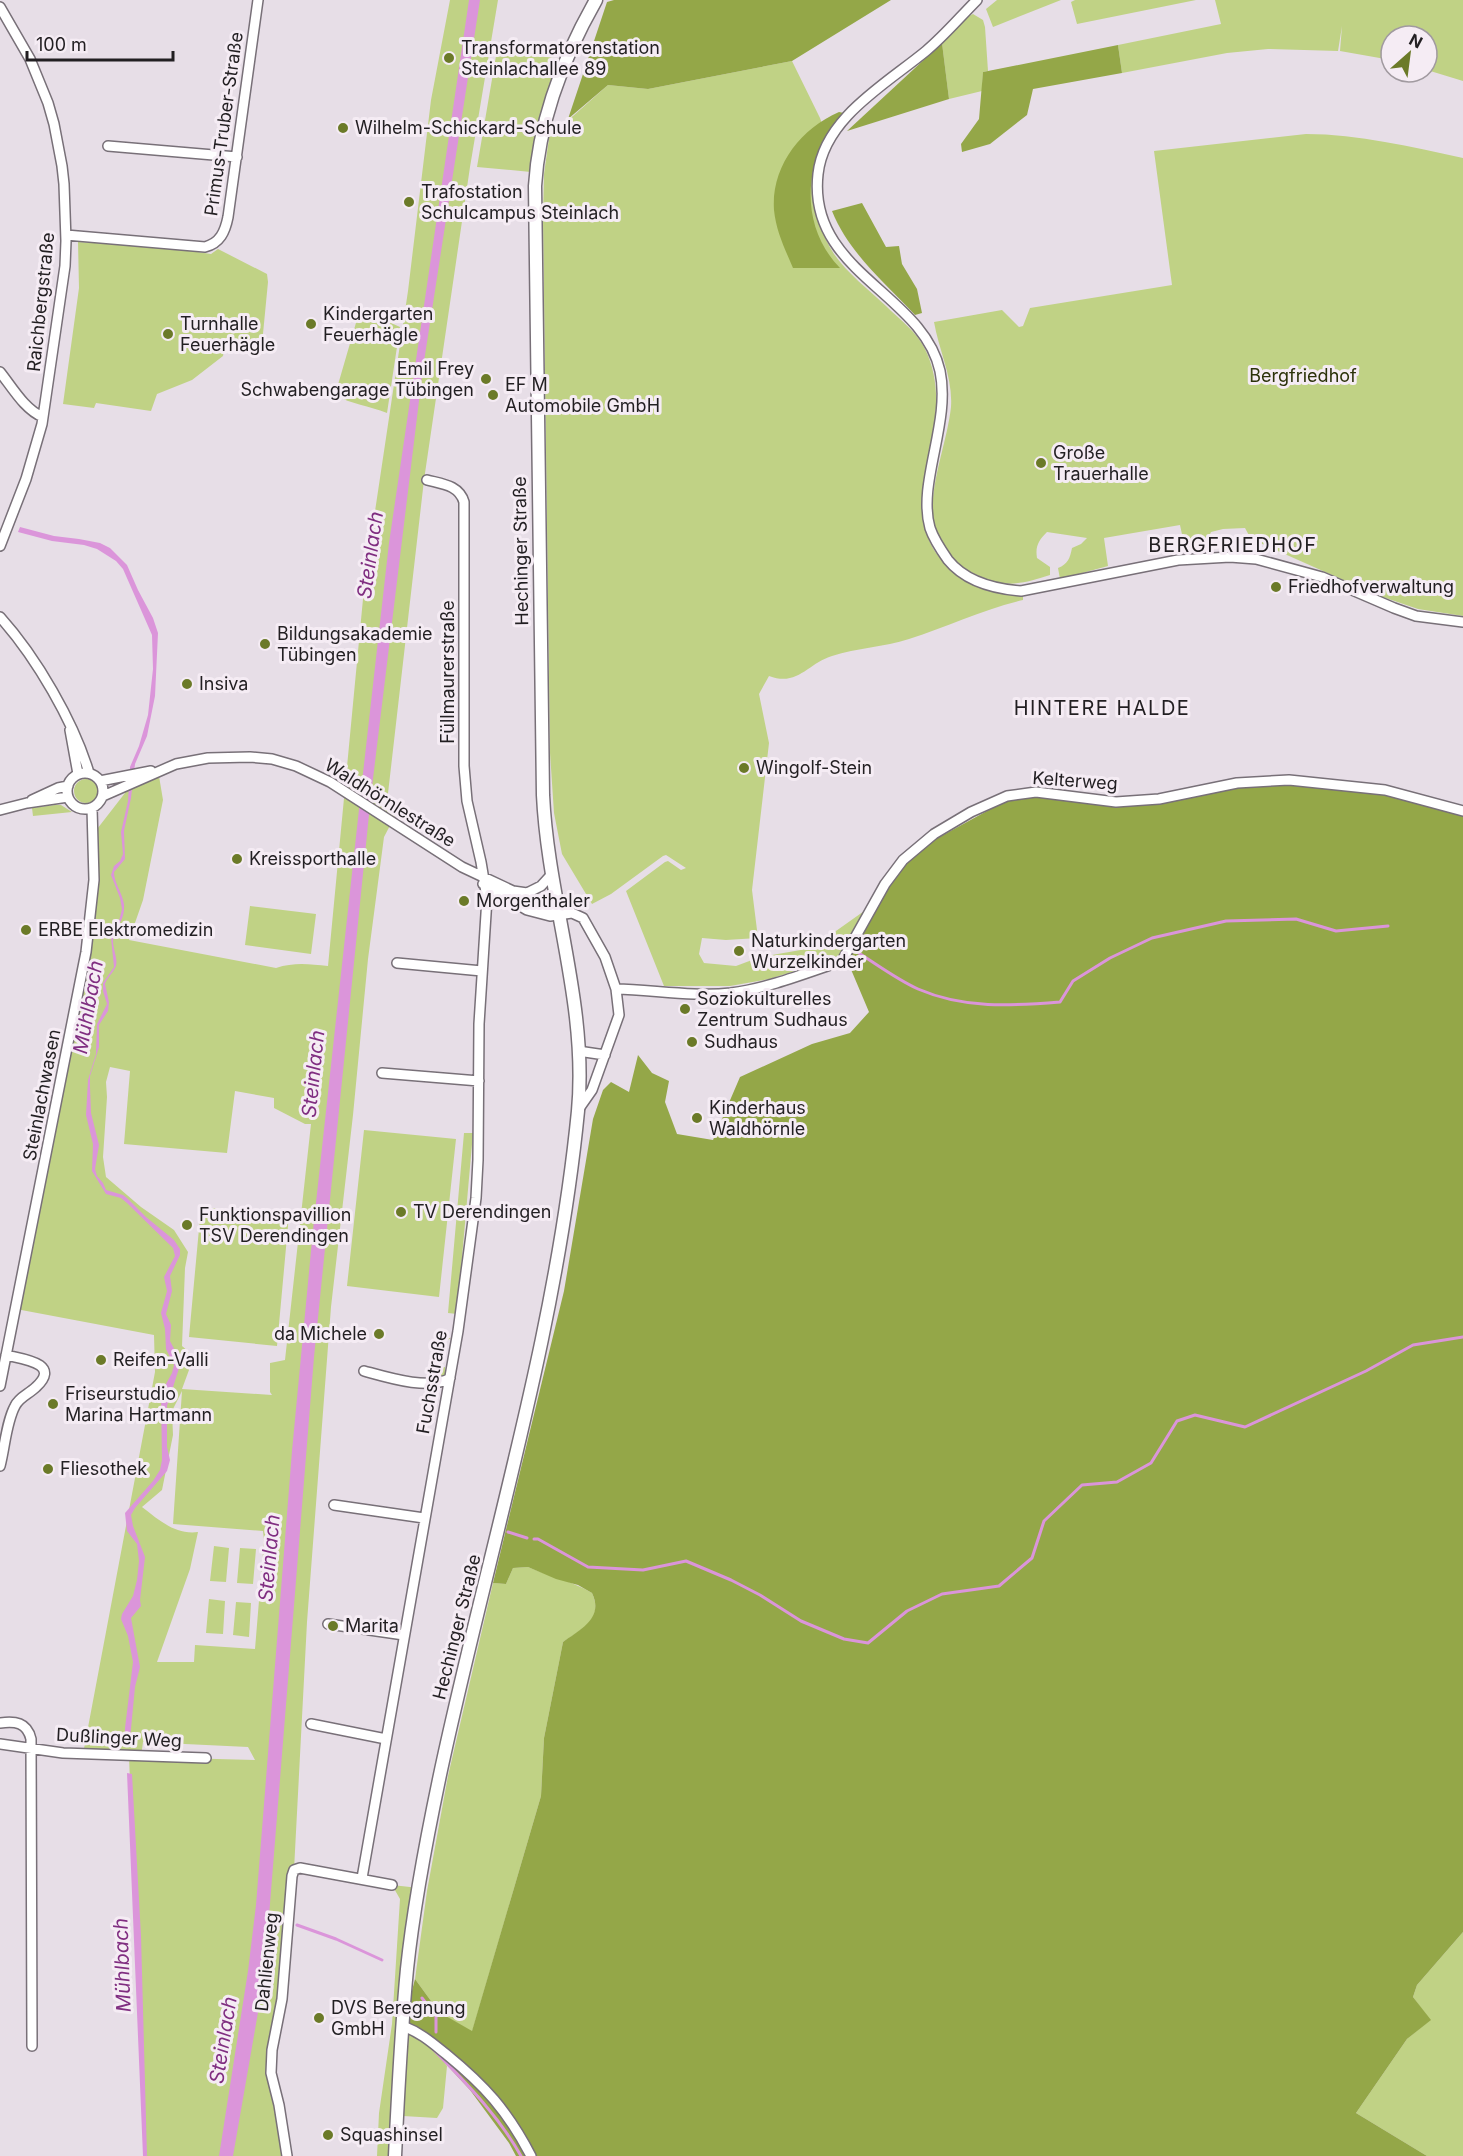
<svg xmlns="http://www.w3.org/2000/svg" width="1463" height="2156" font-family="Inter,sans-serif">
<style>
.green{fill:#c0d285;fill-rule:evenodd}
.forest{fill:#94a748}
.water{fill:#db95da}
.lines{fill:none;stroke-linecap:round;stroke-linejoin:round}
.stream{stroke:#db95da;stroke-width:3}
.minor-casing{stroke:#787078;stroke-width:12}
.major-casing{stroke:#787078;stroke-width:15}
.minor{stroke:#fff;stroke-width:9}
.major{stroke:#fff;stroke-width:12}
.poi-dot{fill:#6b7a28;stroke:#f5ecf4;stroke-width:2}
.labels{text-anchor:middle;stroke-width:6;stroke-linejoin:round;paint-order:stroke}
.poi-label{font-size:18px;fill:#221f22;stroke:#f5ecf4;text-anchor:start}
.street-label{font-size:18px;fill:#221f22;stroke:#f5ecf4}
.park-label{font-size:18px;fill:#2b3209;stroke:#f5ecf4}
.neighbourhood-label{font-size:20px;letter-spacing:1.5px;fill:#221f22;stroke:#f5ecf4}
.water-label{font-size:20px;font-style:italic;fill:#802e81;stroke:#f5ecf4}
</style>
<rect width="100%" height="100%" fill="#e7dee7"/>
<path class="green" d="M450,0H498L470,167L424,480L387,802L396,814L384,837L368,959L353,1115L331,1307L307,1622L294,1870L272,2050L287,2156H144L129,1756L83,1754L155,1372L154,1335L16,1309L83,970L94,833L125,793L127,779L158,770L163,800L143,900L129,940L276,968C294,962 309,964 328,966L365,578L408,291L431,100ZM110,1067L130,1071L124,1144L227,1153L235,1091L274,1098V1108L305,1124H311L285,1360L270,1363V1392L272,1395L182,1389L189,1370V1352L182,1346L185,1268L188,1252L174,1230L141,1207L106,1177L103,1157L107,1097L106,1082ZM182,1391L173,1524L263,1531L264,1540L255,1649L195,1645L194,1662H157L190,1569L198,1532C175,1535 159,1520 142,1507L162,1490L173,1435L172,1411ZM143,1742L248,1747L255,1760L141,1757Z
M997,0H1061L993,27L986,9Z
M1075,0H1196L1077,24L1071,2Z
M1215,0H1463V81L1427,70V36H1391V60L1340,51L1342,26L1338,51L1268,49L1227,53L1122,73L1118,45L1221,24Z
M973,14L983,20L985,27L988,71L983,72L982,91L949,99L942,43L969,16Z
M497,50L561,59L540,118L531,172L477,167Z
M792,61L820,118L827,138C807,176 811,218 834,254C847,273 869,290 886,306C899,319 917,332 925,349C934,367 937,388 936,407C933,459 901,526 949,567C972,587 993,594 1023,596V600C984,609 947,627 909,639C884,647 857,648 832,656C808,663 798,687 769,676L759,694L769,743L752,890L758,938L726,940L702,938L699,954L704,963L736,966L760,957L812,948L867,909L837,958L769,979L730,986H664L626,891L665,862L668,861L681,870L686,868L666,855L663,856L611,894L592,904L562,854L554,813L550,753L543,219L544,174L550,131L573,116L608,85L648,89Z
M1306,134C1359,134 1411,147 1463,158V616L1418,609L1377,595L1251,539L1245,528L1223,529L1211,532L1207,541L1186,553L1180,525L1104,538L1108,566L1060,579L1058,568C1068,564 1070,558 1072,548L1081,544L1087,538L1047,532C1039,540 1035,546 1037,558L1050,567V575C1018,585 1003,589 971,572C903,536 945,463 951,407C953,377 939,351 934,322L1002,310L1019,327L1023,326L1030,308L1172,285L1154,151Z
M78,242L162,247L211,254L218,249L267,274L268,282L262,344L260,346L225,342L223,356L192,380L157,394L151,411L96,403L94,408L63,404L79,288Z
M360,309L400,327L387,413C369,406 351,404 335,395Z
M74 791a12 12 0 1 1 24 0a12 12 0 1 1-24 0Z
M55,805H61L72,812L33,816L32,808Z
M250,906L316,914L311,954L245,945Z
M364,1130L456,1139L439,1297L347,1286Z
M464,1133H473L457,1314L448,1313Z
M201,1207L289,1215L277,1346L189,1337Z
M449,1338H451L444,1342L439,1368L445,1367V1375L436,1378L429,1373L428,1369L436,1370L440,1353L431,1351L434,1345Z
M214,1546L229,1548L226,1582L210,1581Z
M240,1548L256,1549L253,1584L237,1583Z
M528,1567C549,1576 572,1581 592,1593C604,1619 582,1629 563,1642L544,1738L541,1796L472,2032L439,2012L415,1979L427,1891L448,1776L493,1583L506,1584L513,1568Z
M209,1599L225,1601L223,1634L206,1633Z
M236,1602L251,1603L249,1637L233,1635Z
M392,1885L419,1888L403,2026L420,2032L447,2066L443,2108L437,2118L403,2116L389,2156H377L379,2113L392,2024L400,1899Z
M1463,1932V2156H1427L1356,2113L1407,2039L1430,2020L1413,1997L1417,1985Z"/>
<path class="forest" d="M614,0H891L792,61L648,89L608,85L568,119L607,2Z
M942,43L949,99L847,131Z
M1118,45L1122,73L1033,89L1027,115L990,144L962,152L961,144L979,119L983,72Z
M839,112L844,113C837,123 827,132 822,143C803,186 807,234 840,268H793C785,249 776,231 774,210C771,167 800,129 839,112Z
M862,203L886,247L899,246L902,264L917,289L922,313L915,315C884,282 849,253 832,211Z
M1289,784L1386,794L1463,815V1932L1417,1985L1413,1997L1431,2020L1407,2039L1356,2113L1427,2156H516L509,2143L470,2090L432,2049L420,2032L403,2026L415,1979L439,2012L472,2031L541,1796L544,1738L563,1642C581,1629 604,1618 592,1593L578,1585L556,1579L528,1567L513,1568L506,1584L493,1583L564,1291L593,1119L603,1090L611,1082L629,1092L638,1055L652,1073L669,1081L665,1102L677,1134L713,1140L740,1077L812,1044L850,1033L869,1012L847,960L889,886L905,865L936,839L1007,800L1036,795L1117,805L1186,797L1237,788Z"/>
<path class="water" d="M469,0H480L423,368L371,795L314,1357L264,1978L233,2156H219L248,1971L256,1905L292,1451L313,1230L361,791L389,543Z
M20,527L54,536L79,539L100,543L110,548L127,565L138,590L153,618L158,633L155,696L147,736L135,764L131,798L124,831L125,859L114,872C114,883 122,892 124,904C125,920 118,923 114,935C110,946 120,959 115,968C112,974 107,978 105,984L109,1002L108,1011L99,1025V1047L90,1076V1087L91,1113L99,1145L95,1169L97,1176L103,1183L106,1190L123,1195L128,1199L146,1217L174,1240L180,1249V1255L170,1276L172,1291L166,1314L171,1325L170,1341L181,1362L167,1406V1447L170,1460L167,1471L135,1508L131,1515L133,1526L145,1557L140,1600L141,1606L131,1618L140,1667L135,1687L130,1739H125V1728L133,1662L128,1636L121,1619L122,1614L133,1596L137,1580L139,1561L137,1544L127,1531L125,1513L153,1481L160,1470L162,1460L161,1393L172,1373L174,1365L166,1349L165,1329L161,1313L167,1291L164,1277L175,1256L173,1248L127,1203L121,1198L106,1194L92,1171L93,1144L86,1115L88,1080L96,1054L97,1024L107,1004L103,991V983L114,967L111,938L119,921L122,909L120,898L111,875L114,866L120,861L123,854L121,832L128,801L130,767L139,746L148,715L153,669L152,635L123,569L116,561L97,549L84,545L52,541L18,532Z
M127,1773L132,1774L141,1936L147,2156H143Z"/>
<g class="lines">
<path class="stream" d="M854,950C875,963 896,979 918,989C964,1009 1011,1006 1060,1002L1073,981L1110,958L1152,938L1226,921L1296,919L1336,931L1388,926
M508,1532L527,1538
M534,1539H538L588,1567L643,1570L686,1561L731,1580L760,1595L801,1621L844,1639L868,1643L907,1611L942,1594L999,1586L1032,1558L1044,1521L1082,1485L1117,1482L1151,1463L1177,1421L1195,1415L1245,1427L1366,1371L1413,1345L1463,1337
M268,1918L281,1921
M297,1925L336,1939L382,1960
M422,1998L436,2016V2032
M433,2049C466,2083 498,2115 521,2156"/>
<g class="minor-casing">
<path id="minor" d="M977,0C960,17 944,36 926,51C886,84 824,118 818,174C807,272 923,293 940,371C951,423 917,483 930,528C934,540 941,550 948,560C965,581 995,589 1021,591L1178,560L1230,557L1256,559L1322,577L1394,608L1416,616L1463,622
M0,7L30,59L48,103L54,124L62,166L64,184L66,241L65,266L42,424L26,479L0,546
M108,146L237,157
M66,235L205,247C220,243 225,232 228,217L258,0
M0,372C12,387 25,410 43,417
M0,617C36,657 74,722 89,773
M70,730L78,774
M67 791a18 18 0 1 1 36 0a18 18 0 1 1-36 0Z
M100,781L151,771
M103,796L176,764L208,758L250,757L272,759L296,766L330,782L462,867L513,891L527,893L541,886L552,874
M32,800L58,788L68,786
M0,810L27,803L68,797
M483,884L527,910L550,916L572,913L583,918L605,957L616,989L619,1015L592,1090L578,1110
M518,893L558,914
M397,963L482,971
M616,989C654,990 694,997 731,993C769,988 806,973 842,961L885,884L903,860L934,834L971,812L1007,796L1036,792L1116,802L1159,799L1237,783L1289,780L1385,790L1463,811
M578,1051L605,1055
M382,1073L479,1081
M364,1371C386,1377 430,1391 450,1378
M0,1386L86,952L94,880L92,808
M0,1466C5,1447 6,1423 15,1406C19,1397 29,1394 36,1387C62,1363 22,1359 6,1355
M334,1505L424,1518
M328,1624L404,1635
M0,1723C15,1721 27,1722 31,1739L32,2046
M311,1724L386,1739
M0,1744L63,1753L206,1758
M362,1878L458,1331L476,1198L478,1160L479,1024L487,898L481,862L467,801L464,766V502C459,485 442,484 427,480
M403,2026C421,2033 431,2042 446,2054C485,2086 507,2110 531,2156
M287,2156L279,2105L271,2073L272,2050L282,1999L292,1876L294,1870L300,1868L392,1885"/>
</g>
<g class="major-casing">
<path id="major" d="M395,2156C398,2094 401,2031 407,1969C414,1902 427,1836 441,1770C488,1551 556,1336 578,1111C588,1004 548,901 543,795L535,186C539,119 563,58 596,0"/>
</g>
<use href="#minor" class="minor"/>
<use href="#major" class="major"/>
</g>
<g class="poi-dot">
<circle cx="449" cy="58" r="6"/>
<circle cx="343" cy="128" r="6"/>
<circle cx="409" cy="202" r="6"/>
<circle cx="311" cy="324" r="6"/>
<circle cx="168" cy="334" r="6"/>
<circle cx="486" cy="379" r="6"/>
<circle cx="493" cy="395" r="6"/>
<circle cx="1041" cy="463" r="6"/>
<circle cx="1276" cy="587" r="6"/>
<circle cx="265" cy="644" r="6"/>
<circle cx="187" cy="684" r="6"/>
<circle cx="744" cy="768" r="6"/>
<circle cx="237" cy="859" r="6"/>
<circle cx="464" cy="901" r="6"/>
<circle cx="26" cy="930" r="6"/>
<circle cx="739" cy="951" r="6"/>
<circle cx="685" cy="1009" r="6"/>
<circle cx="692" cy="1042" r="6"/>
<circle cx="697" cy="1118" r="6"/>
<circle cx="401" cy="1212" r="6"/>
<circle cx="187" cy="1225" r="6"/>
<circle cx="379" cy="1334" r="6"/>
<circle cx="101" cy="1360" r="6"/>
<circle cx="53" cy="1404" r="6"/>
<circle cx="48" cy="1469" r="6"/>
<circle cx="333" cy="1626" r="6"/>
<circle cx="319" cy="2018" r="6"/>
<circle cx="328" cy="2135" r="6"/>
</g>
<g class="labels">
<g class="poi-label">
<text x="461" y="54">Transformatorenstation<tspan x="461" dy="21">Steinlachallee 89</tspan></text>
<text x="355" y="134">Wilhelm-Schickard-Schule</text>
<text x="421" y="198">Trafostation<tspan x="421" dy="21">Schulcampus Steinlach</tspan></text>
<text x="323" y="320">Kindergarten<tspan x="323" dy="21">Feuerhägle</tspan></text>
<text x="180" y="330">Turnhalle<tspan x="180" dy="21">Feuerhägle</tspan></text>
<text x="474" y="375" text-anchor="end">Emil Frey<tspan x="474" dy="21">Schwabengarage Tübingen</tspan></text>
<text x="505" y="391">EF M<tspan x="505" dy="21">Automobile GmbH</tspan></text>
<text x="1053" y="459">Große<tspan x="1053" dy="21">Trauerhalle</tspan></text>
<text x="1288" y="593">Friedhofverwaltung</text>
<text x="277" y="640">Bildungsakademie<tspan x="277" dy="21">Tübingen</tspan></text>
<text x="199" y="690">Insiva</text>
<text x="756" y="774">Wingolf-Stein</text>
<text x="249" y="865">Kreissporthalle</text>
<text x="476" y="907">Morgenthaler</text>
<text x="38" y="936">ERBE Elektromedizin</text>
<text x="751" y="947">Naturkindergarten<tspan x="751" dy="21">Wurzelkinder</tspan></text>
<text x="697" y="1005">Soziokulturelles<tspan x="697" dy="21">Zentrum Sudhaus</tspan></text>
<text x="704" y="1048">Sudhaus</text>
<text x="709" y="1114">Kinderhaus<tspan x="709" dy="21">Waldhörnle</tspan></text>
<text x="413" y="1218">TV Derendingen</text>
<text x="199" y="1221">Funktionspavillion<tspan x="199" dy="21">TSV Derendingen</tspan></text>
<text x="367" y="1340" text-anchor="end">da Michele</text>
<text x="113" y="1366">Reifen-Valli</text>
<text x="65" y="1400">Friseurstudio<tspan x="65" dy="21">Marina Hartmann</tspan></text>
<text x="60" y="1475">Fliesothek</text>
<text x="345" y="1632">Marita</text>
<text x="331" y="2014">DVS Beregnung<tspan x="331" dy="21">GmbH</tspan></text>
<text x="340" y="2141">Squashinsel</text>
</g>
<g class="street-label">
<text transform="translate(224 124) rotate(-82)" y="6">Primus-Truber-Straße</text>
<text transform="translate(41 302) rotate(-84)" y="6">Raichbergstraße</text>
<text transform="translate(521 551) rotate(-91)" y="6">Hechinger Straße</text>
<text transform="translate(448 672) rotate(-90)" y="6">Füllmaurerstraße</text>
<text transform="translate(1075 781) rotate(4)" y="6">Kelterweg</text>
<text transform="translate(390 803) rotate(32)" y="6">Waldhörnlestraße</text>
<text transform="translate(42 1095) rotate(-79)" y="6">Steinlachwasen</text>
<text transform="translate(432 1382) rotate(-80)" y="6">Fuchsstraße</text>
<text transform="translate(457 1627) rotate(-76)" y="6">Hechinger Straße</text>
<text transform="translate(119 1738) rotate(3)" y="6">Dußlinger Weg</text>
<text transform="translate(267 1962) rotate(-84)" y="6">Dahlienweg</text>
</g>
<g class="park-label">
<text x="1303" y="382">Bergfriedhof</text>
</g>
<g class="neighbourhood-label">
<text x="1233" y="552">BERGFRIEDHOF</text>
<text x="1102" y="715">HINTERE HALDE</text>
</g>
<g class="water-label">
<text transform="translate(370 555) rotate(-82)" y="7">Steinlach</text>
<text transform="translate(88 1007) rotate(-80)" y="7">Mühlbach</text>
<text transform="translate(313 1074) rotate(-84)" y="7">Steinlach</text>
<text transform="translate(269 1558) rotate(-85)" y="7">Steinlach</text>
<text transform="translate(122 1965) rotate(-92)" y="7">Mühlbach</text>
<text transform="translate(223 2040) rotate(-81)" y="7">Steinlach</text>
</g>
</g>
<g transform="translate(1409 54) rotate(28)"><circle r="28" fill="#f5ecf4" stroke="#a19aa0" stroke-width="1.5"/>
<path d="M0-4.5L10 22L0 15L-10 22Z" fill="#6b7a28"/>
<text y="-9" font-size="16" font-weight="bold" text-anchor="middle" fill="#221f22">N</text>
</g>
<path d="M27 51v9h146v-9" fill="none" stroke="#221f22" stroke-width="3"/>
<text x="36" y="51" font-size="18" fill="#221f22" stroke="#f5ecf4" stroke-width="4.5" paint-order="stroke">100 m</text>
</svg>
